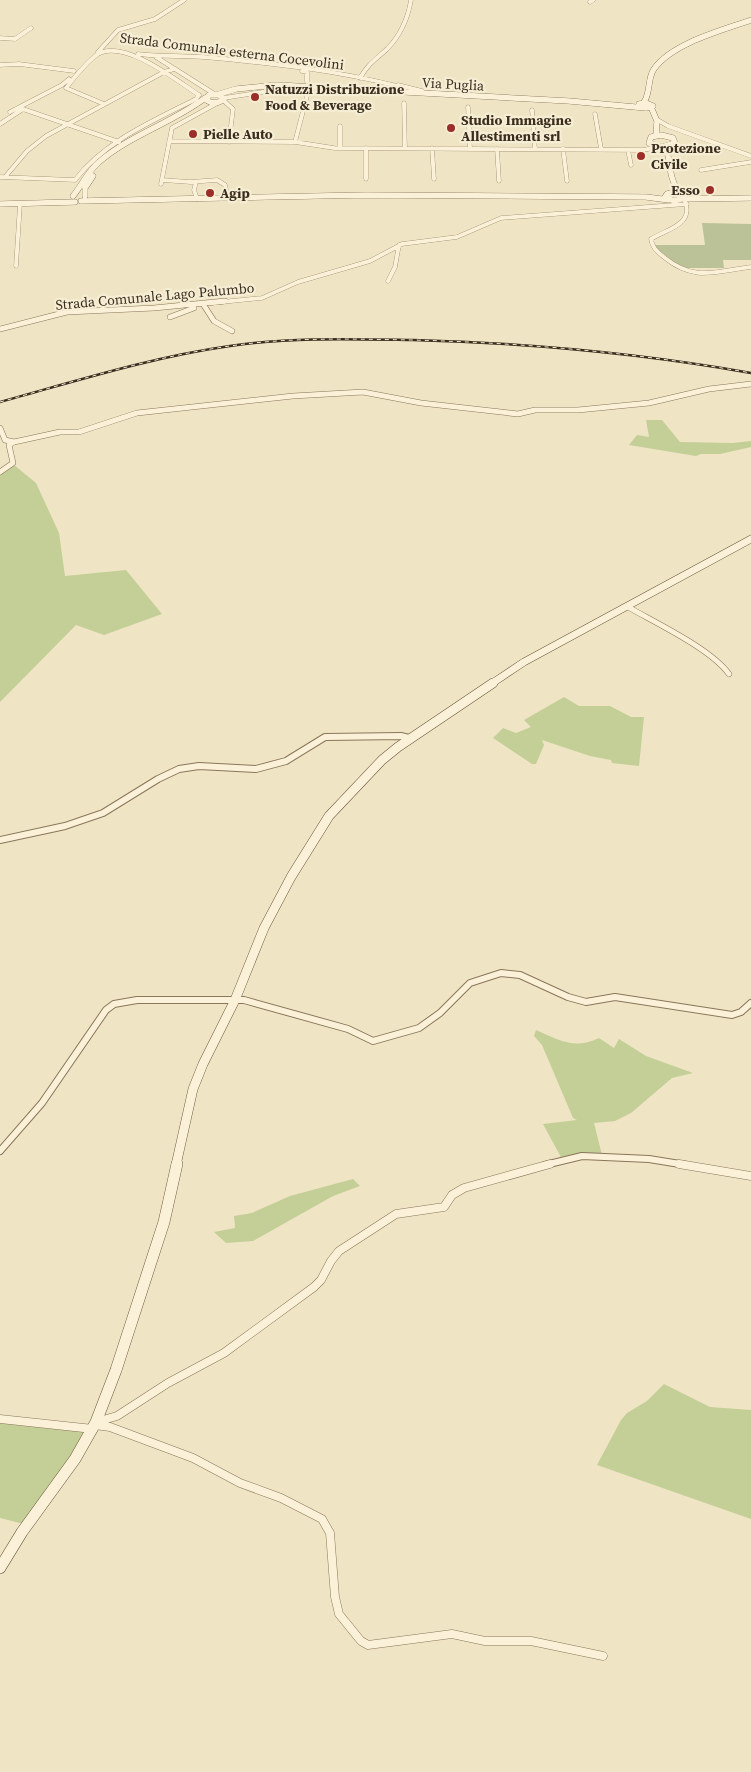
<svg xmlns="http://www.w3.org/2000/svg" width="751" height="1772" font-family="'Source Serif 4',serif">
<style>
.green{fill:#c4ce97}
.cemetery{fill:#bbc297}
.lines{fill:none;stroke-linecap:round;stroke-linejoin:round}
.minor-far3-casing{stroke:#8a765a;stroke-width:4.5}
.minor-far2-casing{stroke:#8a765a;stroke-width:6}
.minor-far1-casing{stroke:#8a765a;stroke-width:8}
.minor-casing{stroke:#8a765a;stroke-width:9}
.secondary-far3-casing{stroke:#6c573d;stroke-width:6}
.secondary-far2-casing{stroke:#6c573d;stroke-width:8}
.secondary-far1-casing{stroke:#6c573d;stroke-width:10}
.secondary-casing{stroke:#6c573d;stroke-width:12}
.minor-far3{stroke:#faf1d8;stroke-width:4}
.minor-far2{stroke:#faf1d8;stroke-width:5}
.minor-far1{stroke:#faf1d8;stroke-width:6}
.minor{stroke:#faf1d8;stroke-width:8}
.secondary-far3{stroke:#faf1d8;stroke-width:5.5}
.secondary-far2{stroke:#faf1d8;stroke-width:7}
.secondary-far1{stroke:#faf1d8;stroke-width:9}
.secondary{stroke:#faf1d8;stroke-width:11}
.rail-casing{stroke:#3a2d1e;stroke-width:2.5}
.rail{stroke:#f6eed4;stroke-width:1;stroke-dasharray:4;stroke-linecap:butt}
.poi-dot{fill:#9b2e28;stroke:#f6eed4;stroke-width:2}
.labels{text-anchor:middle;stroke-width:4.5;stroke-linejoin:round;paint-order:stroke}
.far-street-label{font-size:14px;fill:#3a2d1e;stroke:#f6eed4}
.far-poi-label{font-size:14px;font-weight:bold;fill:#3a2d1e;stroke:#f6eed4;text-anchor:start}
</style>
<rect width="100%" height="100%" fill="#efe5c4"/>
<path class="green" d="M646,420H662L680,442L733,443L751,441V447L720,454H701L696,456L629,445L637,435L649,437Z
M14,465L36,483L59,533L65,576L126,570L162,614L104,635L76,625L0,702V474Z
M564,697L579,706H610L631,717H644L639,766L612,763L611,760L590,756L542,740L544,745L536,764H532L493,738L503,728L516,733L531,727L524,720Z
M536,1030C559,1040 574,1050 599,1038L614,1048L619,1039L646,1056L693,1073L672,1078L631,1113L615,1121L594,1123L602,1155L591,1153L562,1159L543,1124L577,1120L573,1118L542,1045L534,1036Z
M353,1179L360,1186L333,1196L253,1241L226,1243L214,1232L235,1228L234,1216L252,1213L290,1196Z
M664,1384L710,1407L751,1410V1519L597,1465L621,1420L627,1413L647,1401Z
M0,1416L90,1428L24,1524L0,1518Z"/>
<path class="cemetery" d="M702,223L751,224V260H723L724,268H681L653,245H705Z"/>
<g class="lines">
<g class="minor-far3-casing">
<path id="minor-far3" d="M590,2L593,0
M0,38L15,39L31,28
M98,52L118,30L155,19L184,0
M138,54C160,57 182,55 203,57C270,63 336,70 401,87L402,89L396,91
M156,57L216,95
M0,65L19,64L74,71
M302,71L307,72V82
M360,78C368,64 375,60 387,49C400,36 408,18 411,0
M398,85L422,91
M224,98L269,91L308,92L295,142
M223,100L233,109L229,142
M404,103L405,148
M468,107L470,148
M532,110L535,149
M10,112L62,85L69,79
M595,114L601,149
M656,119L668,126L751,156
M0,124L23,109L119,142
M340,126V148
M169,141L295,142L334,148L643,150L658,147
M366,148V179
M432,148L434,179
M497,149L499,181
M563,149L567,181
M628,150L631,165
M701,170L751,162
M0,177L75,180C105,141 153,121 196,99L199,95C177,81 125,39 98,54C86,62 75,77 66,88L104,104
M5,177L27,151L46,136L164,72L174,69
M162,180L190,182L217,180L225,185L228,198
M196,182L194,190L197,199
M161,184L172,128L221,101
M685,201C694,225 667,229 651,239C652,248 658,252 665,258C695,282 716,271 751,267
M16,266L20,204
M388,281L395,267L399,245
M212,303L262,298L298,282L370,261L402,244L457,237L501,218L687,204"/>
</g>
<g class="minor-far2-casing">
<path id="minor-far2" d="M203,304L214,321L232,331
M170,317L194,308
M0,329L67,312L154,308L225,301
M0,428L5,440L14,442
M0,472L13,463L9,445L14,442L60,432H79L137,413L293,396L363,392L421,403L518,414L535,410H578L649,403L709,389L751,384
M628,607C656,623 711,649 729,674"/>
</g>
<g class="minor-far1-casing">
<path id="minor-far1" d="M0,840L65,826L103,813L158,779L179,769L199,766L256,769L286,761L325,737L401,736L409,738
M0,1151L42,1103L106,1010L114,1004L137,1000H244L348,1029L373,1041L419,1028L440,1013L470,983L501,973L520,975L568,997L586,1002L615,997L732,1015L741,1012L751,1003
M545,1165L582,1156L649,1159L686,1165"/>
</g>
<g class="minor-casing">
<path id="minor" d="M679,1164L751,1176
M0,1419L93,1429
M96,1422L117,1416L168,1383L224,1353L314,1287L321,1280L331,1261L339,1251L396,1214L444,1207L452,1195L464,1188L550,1164
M95,1425L110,1427L193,1458L240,1483L281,1498L322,1519L330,1533L335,1597L339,1614L361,1641L368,1645L452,1634L485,1641H531L603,1656"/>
</g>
<g class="secondary-far3-casing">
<path id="secondary-far3" d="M209,95H219L224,99C218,104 212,104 206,100Z
M216,95L236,89L277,85L569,101L646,108L653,106L646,103L639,104L640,107
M644,102C651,92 647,79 654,69C672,43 723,30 751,20
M651,107L657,121L656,135
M661,135L673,138L675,143L662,147L649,143L651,137Z
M671,146L667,150C670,165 670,180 679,193
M675,192L683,195L684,198L674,201L665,197L667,194Z
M73,196C82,185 88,171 99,162C130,135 172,123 205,98
M85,196V188L93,176
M683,199L751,198
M81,201L366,195L646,197L669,200
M0,204L75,202"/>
</g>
<g class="secondary-far2-casing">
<path id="secondary-far2" d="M491,684L524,662L751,539"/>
</g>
<g class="secondary-far1-casing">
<path id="secondary-far1" d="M176,1165L193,1089L203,1064L235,1000L264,928L291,877L329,816L382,760L398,747L493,683"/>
</g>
<g class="secondary-casing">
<path id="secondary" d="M0,1568L22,1532L75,1459L96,1422L116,1370L164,1222L177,1164"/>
</g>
<use href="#minor-far3" class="minor-far3"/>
<use href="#minor-far2" class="minor-far2"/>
<use href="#minor-far1" class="minor-far1"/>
<use href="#minor" class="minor"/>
<use href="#secondary-far3" class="secondary-far3"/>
<use href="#secondary-far2" class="secondary-far2"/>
<use href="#secondary-far1" class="secondary-far1"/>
<use href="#secondary" class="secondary"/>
<g class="rail-casing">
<path id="rail" d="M0,402C76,381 152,357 230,346C290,337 352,339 413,340C527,343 639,353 751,373"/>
</g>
<use href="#rail" class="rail"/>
</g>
<g class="poi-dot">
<circle cx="255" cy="97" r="5"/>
<circle cx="451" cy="128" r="5"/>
<circle cx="193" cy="134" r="5"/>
<circle cx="641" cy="156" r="5"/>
<circle cx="710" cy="190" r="5"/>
<circle cx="210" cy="193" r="5"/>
</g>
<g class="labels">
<g class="far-street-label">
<text transform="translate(232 51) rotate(7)" y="5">Strada Comunale esterna Cocevolini</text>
<text transform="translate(453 84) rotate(3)" y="5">Via Puglia</text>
<text transform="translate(155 296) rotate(-5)" y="5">Strada Comunale Lago Palumbo</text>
</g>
<g class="far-poi-label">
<text x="265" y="94">Natuzzi Distribuzione<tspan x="265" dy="16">Food &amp; Beverage</tspan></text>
<text x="461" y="125">Studio Immagine<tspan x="461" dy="16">Allestimenti srl</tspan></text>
<text x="203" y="139">Pielle Auto</text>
<text x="651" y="153">Protezione<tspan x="651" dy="16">Civile</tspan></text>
<text x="700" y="195" text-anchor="end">Esso</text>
<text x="220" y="198">Agip</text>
</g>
</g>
</svg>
